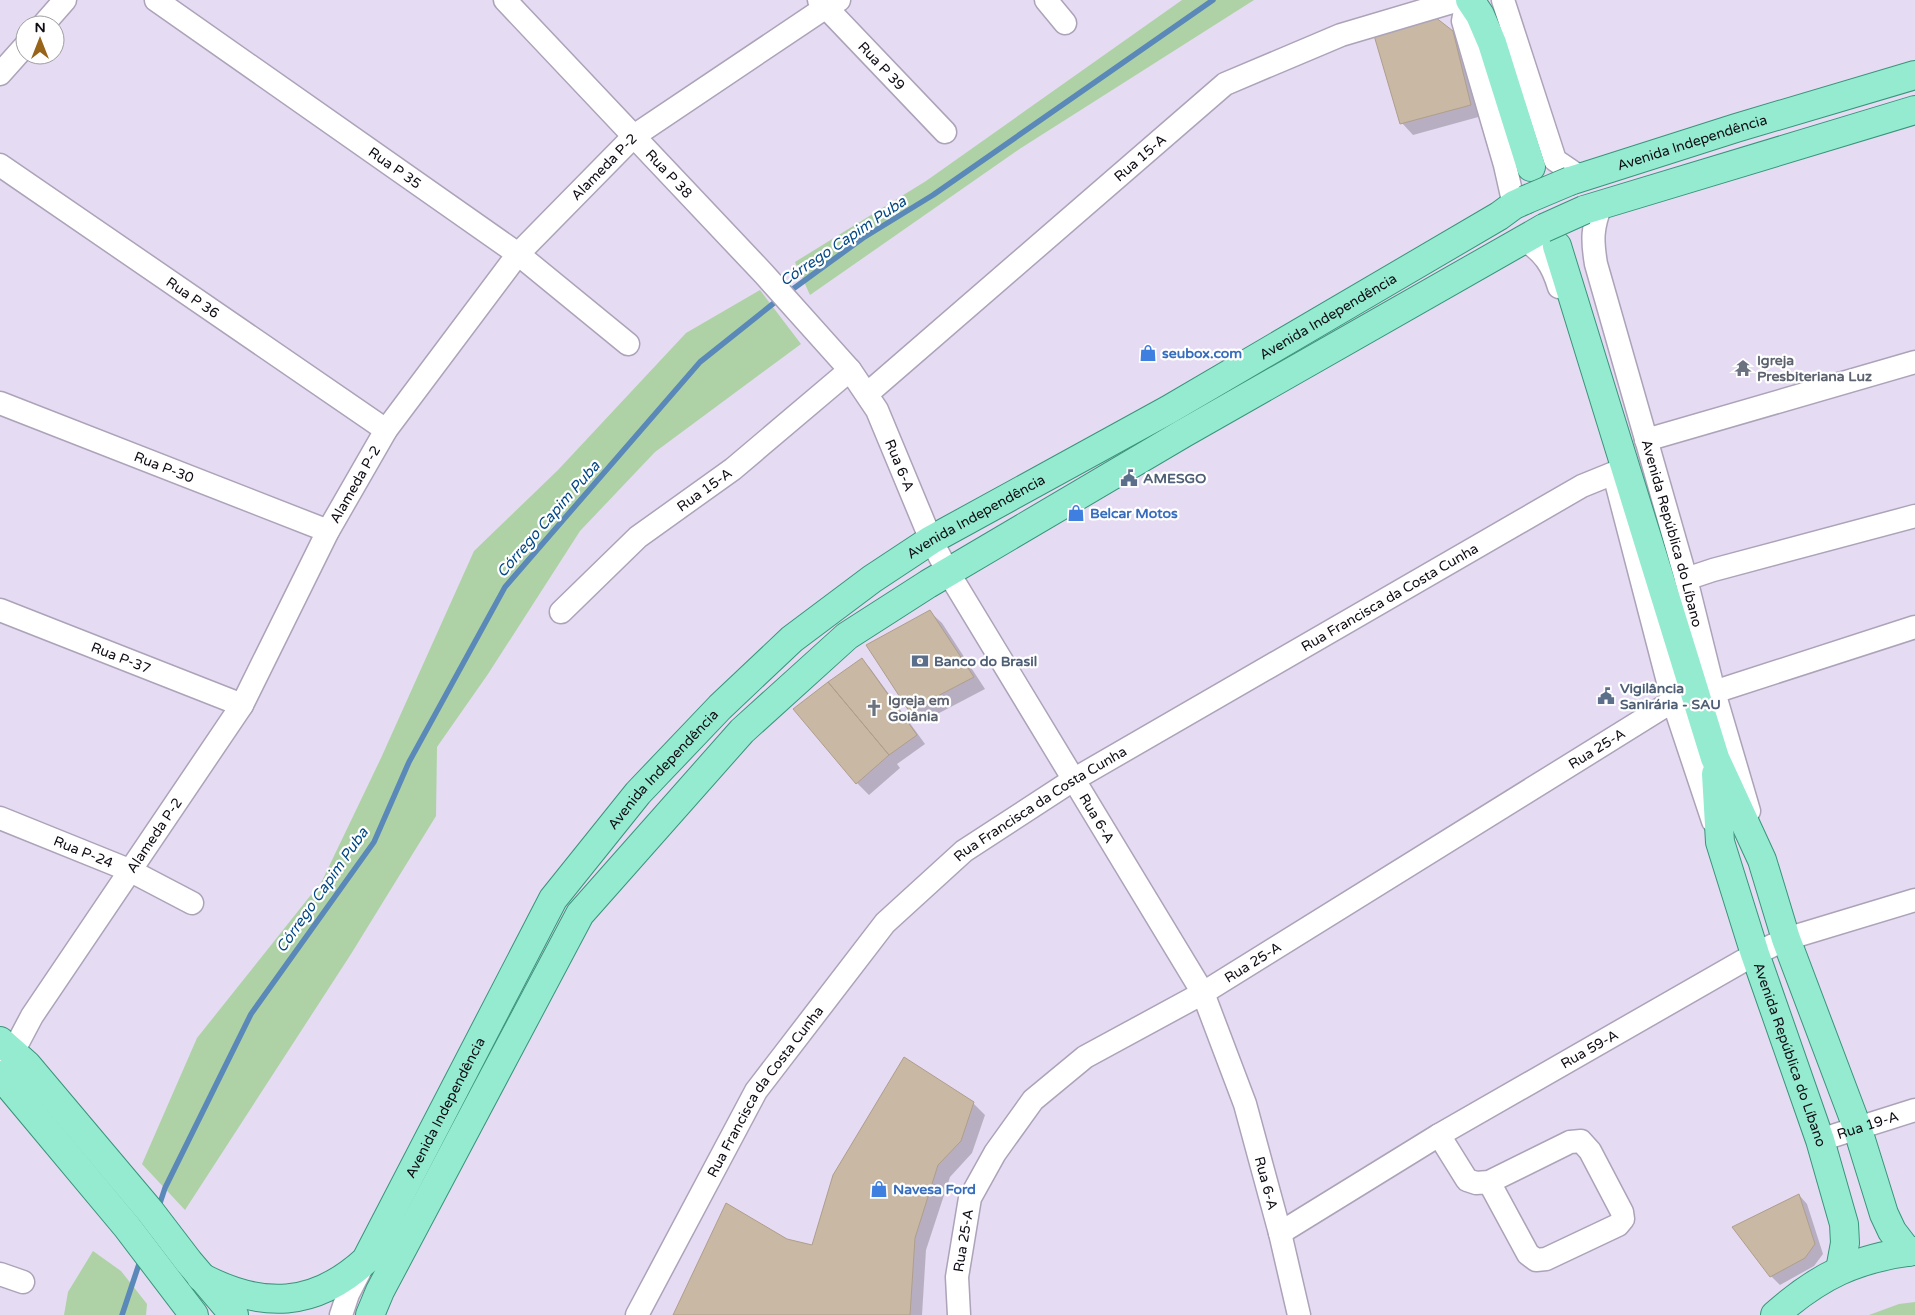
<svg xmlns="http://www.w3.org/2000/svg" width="1915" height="1315" font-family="'Varela Round',sans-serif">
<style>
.green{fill:#aed2a5}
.shadow{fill:#0003}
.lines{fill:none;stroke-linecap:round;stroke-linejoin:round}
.stream{stroke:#5a88b9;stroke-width:5.5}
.building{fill:#c9b8a4;stroke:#af9e8b}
.minor-casing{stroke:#aca3b9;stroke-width:25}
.major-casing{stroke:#39947a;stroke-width:30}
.minor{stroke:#fff;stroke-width:22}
.major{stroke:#95ebd0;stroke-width:28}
.major-bridge-casing{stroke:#39947a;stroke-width:30;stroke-linecap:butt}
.major-bridge{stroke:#95ebd0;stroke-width:28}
.labels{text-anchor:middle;stroke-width:4.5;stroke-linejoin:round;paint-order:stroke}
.street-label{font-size:14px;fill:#100c14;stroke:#fff}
.shop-label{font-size:14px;font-weight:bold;fill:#366cbe;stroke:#fff;text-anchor:start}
.worship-label{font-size:14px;font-weight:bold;fill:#5b616d;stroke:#fff;text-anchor:start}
.service-label{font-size:14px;font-weight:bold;fill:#4e5e75;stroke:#fff;text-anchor:start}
.water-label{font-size:15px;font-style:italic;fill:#004886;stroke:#fff}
</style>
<rect width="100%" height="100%" fill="#e5dbf2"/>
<path class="green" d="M1182,0H1254L1021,148L810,295L795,262L926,181Z
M760,290L801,344L655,452L580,531L488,674L437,747L436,816L351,954L185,1210L142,1164L197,1038L322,881L381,758L474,551L558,470L686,333Z
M93,1251L121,1271L147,1304L146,1315H64L68,1292Z
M1915,1302V1315H1869L1899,1304Z"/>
<path class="shadow" d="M1452,32L1465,44L1482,116L1413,135L1402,123Z
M930,612L942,623L985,689L922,722L910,710Z
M862,660L870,668L925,744L897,764L900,768L869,795L857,783Z
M973,1103L985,1115L972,1153L950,1177L926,1250L922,1315H674L787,1240L812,1247Z
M1799,1195L1807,1204L1823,1254L1814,1266L1780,1285L1771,1276Z"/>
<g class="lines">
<path class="stream" d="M786,294L863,238L933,195L1213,0
M158,1209L165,1188L251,1014L374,842L409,762L505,587L700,362L779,299
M122,1315L141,1258"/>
</g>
<path class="building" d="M1435,17L1453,31L1471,105L1400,124L1373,32Z
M930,610L974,677L909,711L866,645Z
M862,658L917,735L889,755L828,682Z
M828,682L889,755L856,784L793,709Z
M904,1057L974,1102L961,1141L938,1165L915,1238L910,1315H673L726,1203L787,1239L812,1245L833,1175Z
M1799,1194L1815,1244L1805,1258L1770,1277L1732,1227Z"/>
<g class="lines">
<g class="minor-casing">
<g id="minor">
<path id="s1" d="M156,0L518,254L628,344"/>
<path id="s2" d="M505,0L764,274L850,370L877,410L931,540L948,572L1203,993L1245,1104L1280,1233L1299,1315"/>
<path id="s3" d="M819,0L945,132"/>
<path d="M1046,0L1065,23"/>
<path d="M1467,0L1463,21L1505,165L1514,205"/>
<path d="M1503,0L1555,160L1580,177"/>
<path d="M43,25L65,0"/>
<path d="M0,74L25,46"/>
<path id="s4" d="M0,165L386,430"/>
<path id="s5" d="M1601,205C1592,228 1592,240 1596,264L1686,579L1714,692L1749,811"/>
<path d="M1524,239C1544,253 1552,264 1559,287"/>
<path id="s6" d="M867,394L1225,84L1341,35L1459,0"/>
<path id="s7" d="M0,403L328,531"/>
<path d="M1646,440L1915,362"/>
<path d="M1614,474L1673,701L1713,821"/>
<path d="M1686,579L1713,570L1915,516"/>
<path id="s8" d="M0,610L242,705"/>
<path id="s9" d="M561,612L638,537L733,469L850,370"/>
<path d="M1714,692L1915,627"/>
<path id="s10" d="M0,818L129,870L192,903"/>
<path id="s11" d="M5,1067L32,1016L242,705L328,531L386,430L518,254L634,136L826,7L839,0"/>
<path d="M1439,1135L1467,1180L1476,1183L1489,1182L1570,1142L1581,1141L1590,1151L1622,1212L1623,1219L1618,1225L1546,1259L1536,1260L1528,1254L1489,1182"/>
<path id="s12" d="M1820,1140L1915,1110"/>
<path id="s13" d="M1280,1233L1439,1135L1755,954L1786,939L1915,900"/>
<path d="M0,1274L23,1282"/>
<path d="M341,1315L348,1294L364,1263"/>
<path id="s14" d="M637,1315L756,1091L885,923L964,851L1073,780L1582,486L1614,473"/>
<path id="s15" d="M959,1315L957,1277L970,1198L995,1153L1033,1100L1085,1057L1203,993L1673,701"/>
</g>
</g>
<g class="major-casing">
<g id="major">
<path d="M1470,0L1480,15L1492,43L1531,167"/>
<path id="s16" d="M1570,181L1736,128L1915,75"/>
<path d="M1584,210L1915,110"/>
<path d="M1557,246L1715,758L1762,860L1786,939L1857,1127L1884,1214L1892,1231L1908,1252"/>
<path id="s17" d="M1716,774L1720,842L1755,954L1820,1140L1844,1224L1845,1243L1840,1270"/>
<path d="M0,1041L27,1065L150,1211L189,1262L234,1315"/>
<path d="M0,1075L127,1227L194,1315"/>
<path id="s18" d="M201,1277C262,1309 314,1308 366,1260L553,899L638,793L720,707L792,639L872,579L931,540L1168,410L1499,216L1514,205L1525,200"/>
<path d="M370,1315L380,1291L580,914L742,731L847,636L928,584L1184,433L1544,228"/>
<path d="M1775,1315C1819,1276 1856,1258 1915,1251"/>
</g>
</g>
<use href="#minor" class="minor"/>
<use href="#major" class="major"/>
<g class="major-bridge-casing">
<path id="major-bridge" d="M1525,200L1570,181
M1544,228L1584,210"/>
</g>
<use href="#major-bridge" class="major-bridge"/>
</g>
<defs>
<g id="shop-bare" transform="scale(1.35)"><path d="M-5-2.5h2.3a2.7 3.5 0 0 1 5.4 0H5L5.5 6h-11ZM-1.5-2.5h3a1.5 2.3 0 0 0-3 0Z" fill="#3f7fe0" stroke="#fff" stroke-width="2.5" paint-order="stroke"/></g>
<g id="temple-bare" transform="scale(1.35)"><path d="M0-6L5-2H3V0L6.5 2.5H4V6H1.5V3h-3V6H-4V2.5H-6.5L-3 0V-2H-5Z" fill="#6b7280" stroke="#fff" stroke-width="2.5" paint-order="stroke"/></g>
<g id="civic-bare" transform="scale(1.35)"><path d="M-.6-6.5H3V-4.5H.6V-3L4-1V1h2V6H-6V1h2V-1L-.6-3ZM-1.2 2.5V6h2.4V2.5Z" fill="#5c6f8a" stroke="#fff" stroke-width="2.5" paint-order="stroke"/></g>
<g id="bank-bare" transform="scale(1.35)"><path d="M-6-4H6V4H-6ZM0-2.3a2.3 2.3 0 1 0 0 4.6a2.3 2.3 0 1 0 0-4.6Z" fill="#5c6f8a" stroke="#fff" stroke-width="2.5" paint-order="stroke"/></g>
<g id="church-bare" transform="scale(1.35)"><path d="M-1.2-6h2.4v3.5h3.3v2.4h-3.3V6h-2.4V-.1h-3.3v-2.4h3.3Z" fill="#6b7280" stroke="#fff" stroke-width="2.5" paint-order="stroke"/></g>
</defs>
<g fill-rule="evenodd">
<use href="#shop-bare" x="1148" y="353"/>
<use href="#temple-bare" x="1743" y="368"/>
<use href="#civic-bare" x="1129" y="478"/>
<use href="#shop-bare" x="1076" y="513"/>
<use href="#bank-bare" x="920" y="661"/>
<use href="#civic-bare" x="1606" y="696"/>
<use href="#church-bare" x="874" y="708"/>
<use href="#shop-bare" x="879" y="1189"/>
</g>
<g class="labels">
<g class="street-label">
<text dy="5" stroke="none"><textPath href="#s3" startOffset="91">Rua P 39</textPath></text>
<text dy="5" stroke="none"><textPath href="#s16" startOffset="128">Avenida Independência</textPath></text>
<text dy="5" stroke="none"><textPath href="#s6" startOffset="361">Rua 15-A</textPath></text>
<text dy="5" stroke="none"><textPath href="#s11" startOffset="1086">Alameda P-2</textPath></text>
<text dy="5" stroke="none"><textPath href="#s1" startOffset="292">Rua P 35</textPath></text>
<text dy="5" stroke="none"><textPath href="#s2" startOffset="239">Rua P 38</textPath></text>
<text dy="5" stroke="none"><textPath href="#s4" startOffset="234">Rua P 36</textPath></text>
<text dy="5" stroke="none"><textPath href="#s18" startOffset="1566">Avenida Independência</textPath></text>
<text dy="5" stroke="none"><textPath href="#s2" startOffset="614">Rua 6-A</textPath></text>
<text dy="5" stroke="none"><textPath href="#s7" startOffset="176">Rua P-30</textPath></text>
<text dy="5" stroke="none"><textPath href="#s11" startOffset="681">Alameda P-2</textPath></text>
<text dy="5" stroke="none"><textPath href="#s9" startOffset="189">Rua 15-A</textPath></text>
<text dy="5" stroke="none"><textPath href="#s18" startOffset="1161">Avenida Independência</textPath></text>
<text dy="5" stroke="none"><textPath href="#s5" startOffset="340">Avenida República do Líbano</textPath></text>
<text dy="5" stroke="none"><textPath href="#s14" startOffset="1068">Rua Francisca da Costa Cunha</textPath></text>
<text dy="5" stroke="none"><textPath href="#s8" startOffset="130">Rua P-37</textPath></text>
<text dy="5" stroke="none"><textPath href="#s15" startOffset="900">Rua 25-A</textPath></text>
<text dy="5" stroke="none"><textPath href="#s18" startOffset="756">Avenida Independência</textPath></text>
<text dy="5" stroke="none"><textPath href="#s14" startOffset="662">Rua Francisca da Costa Cunha</textPath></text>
<text dy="5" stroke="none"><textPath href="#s2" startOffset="1019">Rua 6-A</textPath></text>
<text dy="5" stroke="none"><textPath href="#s11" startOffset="276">Alameda P-2</textPath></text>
<text dy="5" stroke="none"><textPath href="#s10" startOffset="90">Rua P-24</textPath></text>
<text dy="5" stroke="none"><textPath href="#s15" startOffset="495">Rua 25-A</textPath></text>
<text dy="5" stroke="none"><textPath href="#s13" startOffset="360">Rua 59-A</textPath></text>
<text dy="5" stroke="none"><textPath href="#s17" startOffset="292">Avenida República do Líbano</textPath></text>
<text dy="5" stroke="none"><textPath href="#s14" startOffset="258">Rua Francisca da Costa Cunha</textPath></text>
<text dy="5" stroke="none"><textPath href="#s18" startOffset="351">Avenida Independência</textPath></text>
<text dy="5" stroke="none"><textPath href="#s12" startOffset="50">Rua 19-A</textPath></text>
<text dy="5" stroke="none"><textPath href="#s2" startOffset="1424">Rua 6-A</textPath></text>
<text dy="5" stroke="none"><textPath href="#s15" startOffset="75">Rua 25-A</textPath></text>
</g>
<g class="shop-label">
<text x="1162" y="358">seubox.com</text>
<text x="1090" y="518">Belcar Motos</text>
<text x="893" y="1194">Navesa Ford</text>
</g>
<g class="worship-label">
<text x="1757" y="365">Igreja<tspan x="1757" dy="16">Presbiteriana Luz</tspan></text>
<text x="888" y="705">Igreja em<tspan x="888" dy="16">Goiânia</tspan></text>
</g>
<g class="service-label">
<text x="1143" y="483">AMESGO</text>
<text x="934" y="666">Banco do Brasil</text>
<text x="1620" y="693">Vigilância<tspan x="1620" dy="16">Sanirária - SAU</tspan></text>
</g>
<g class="water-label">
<text transform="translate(843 241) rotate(-34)" y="5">Córrego Capim Puba</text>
<text transform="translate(548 519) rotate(-49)" y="5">Córrego Capim Puba</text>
<text transform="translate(322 890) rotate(-55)" y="5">Córrego Capim Puba</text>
</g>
</g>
<g transform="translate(40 40)"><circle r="24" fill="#ffffff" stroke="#9f9ea1"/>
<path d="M0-4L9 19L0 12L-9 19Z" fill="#976419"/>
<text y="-8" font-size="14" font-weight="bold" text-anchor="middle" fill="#100c14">N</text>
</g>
</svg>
